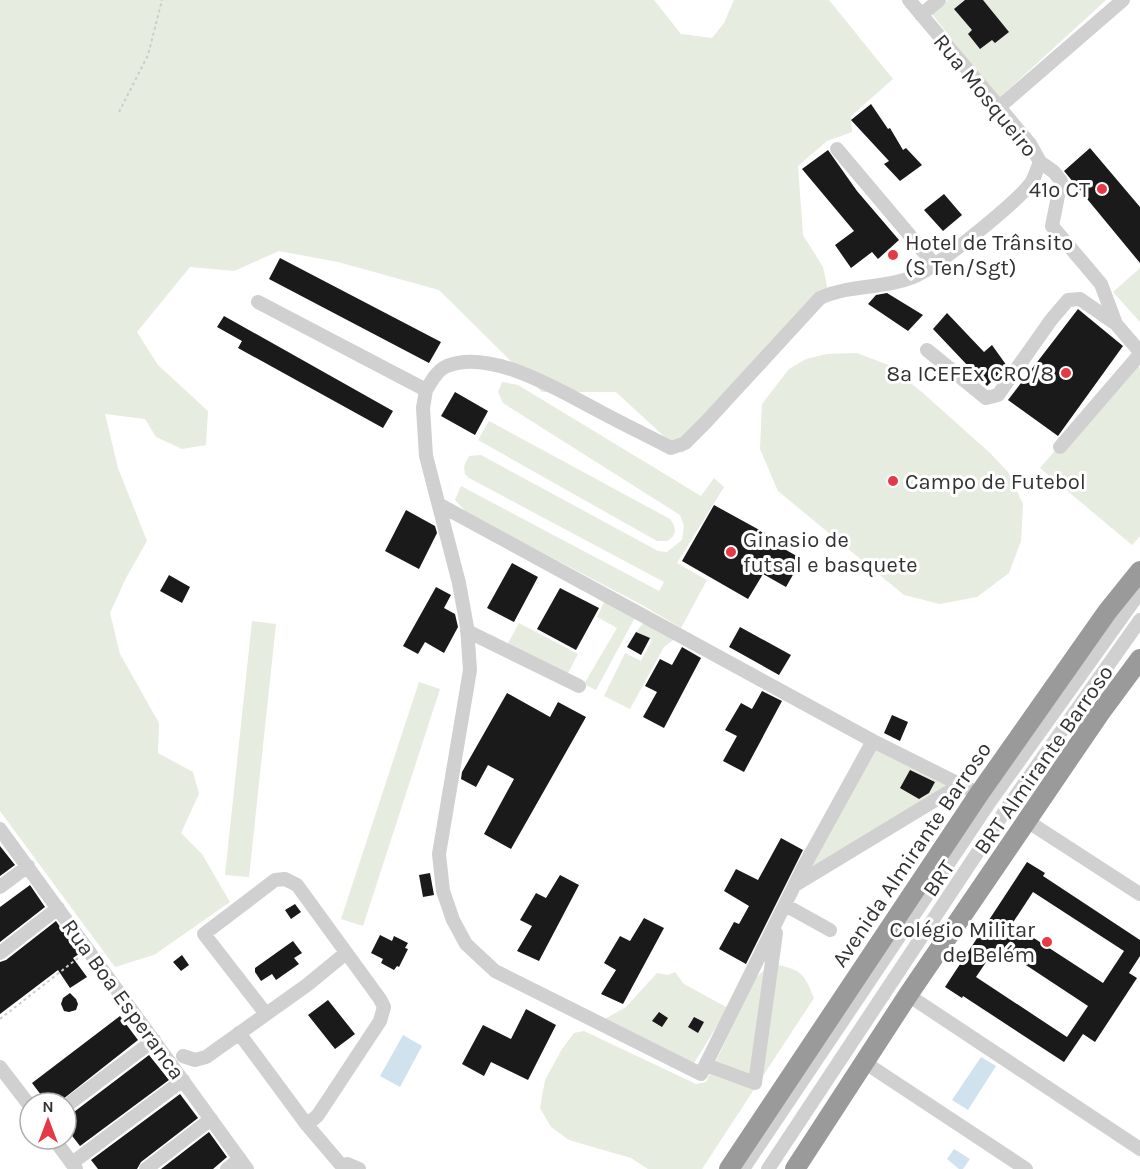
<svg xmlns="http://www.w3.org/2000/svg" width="1140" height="1169" font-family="Karla,sans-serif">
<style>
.green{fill:#e6ecdf}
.water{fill:#cfe2ee}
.building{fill:#1a1a1a;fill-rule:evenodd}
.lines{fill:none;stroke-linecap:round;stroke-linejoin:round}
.path{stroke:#cdcdcd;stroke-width:2;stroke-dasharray:3 3;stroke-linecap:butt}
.minor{stroke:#d0d0d0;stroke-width:14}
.highway{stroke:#9a9a9a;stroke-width:20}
.poi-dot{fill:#e63946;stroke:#fff;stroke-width:2}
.labels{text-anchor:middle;stroke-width:6;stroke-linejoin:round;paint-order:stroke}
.street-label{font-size:22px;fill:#333;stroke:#fff}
.poi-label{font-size:22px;fill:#333;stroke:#fff;text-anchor:end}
</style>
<rect width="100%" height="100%" fill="#fff"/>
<path class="green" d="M0,0H654L681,34L712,38L724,23L734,0H829L893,79L851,116L852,132L827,141L798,166L803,235L823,267L828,291L786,342L691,446L682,453L616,392H542L439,290L338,262L279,251L234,271L190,267L137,332L158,365L208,411L206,445L182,449L156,437L145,419L105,414L118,468L147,541L126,578L110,613L120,654L159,723L158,753L193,772L199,794L181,833L202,854L230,902L154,955L115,967L0,811Z
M948,0H1106L998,99L932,14Z
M1140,268V322L1113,292Z
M857,353L888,365L923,393L991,454L1008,472L1023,504L1021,541L1009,573L977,597L940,604L904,595L778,491L760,449L762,404L789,369L806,359L827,354Z
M1132,361L1140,368V536L1132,545L1040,468Z
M502,382L518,385L701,496L714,478L724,487L677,563L707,580L681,628L642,605L467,513L455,500L461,486L659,591L664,582L469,478L465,474L464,466L469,456L481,455L658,551L667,552L682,540L684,526L680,515L503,403L498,392Z
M489,421L670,519C676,527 678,535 667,541H657L478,440Z
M607,596L639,610L596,690L584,684L617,628L597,617Z
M252,621L276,624L249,877L225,875Z
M644,622L676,638L664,647L630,709L604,696L625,653L641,661L652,640L636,632Z
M519,623L578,654L566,677L507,645Z
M419,682L440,689L363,926L341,919Z
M876,746L949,785L801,878Z
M773,964C801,970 803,971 814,998L702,1169H648L631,1158L569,1140L551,1127L540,1108L545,1080L562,1049L574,1033L584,1031L696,1084L706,1082L756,977Z
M675,972L684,984L728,1008L693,1065L603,1020L626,1007L657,973L668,975Z"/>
<path class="water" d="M403,1035L422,1046L400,1087L380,1076Z
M981,1057L996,1066L968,1110L952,1100Z
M954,1149L970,1159L963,1169H959L947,1159Z"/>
<path class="building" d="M965,0H983L1009,32L995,43L992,40L980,49L968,34L972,30L954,9Z
M871,104L888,129L890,128L903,150L906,148L922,165L900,181L884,164L889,161L851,120Z
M1090,148L1140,207V263L1064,171Z
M828,150L857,191L899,240L878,259L872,252L851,268L835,245L854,231L802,169Z
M944,194L962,215L943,231L924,210Z
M280,258L441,342L429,363L269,279Z
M887,293L923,315L908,331L868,304L876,295Z
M1078,309L1123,346L1058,436L1008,400Z
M947,313L984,352L992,345L1007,366L987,386L933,329Z
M224,316L393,411L383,428L238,348L242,341L217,327Z
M455,392L488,411L475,435L441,416Z
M714,505L781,542L779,546L802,559L786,587L763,574L748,599L682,561Z
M406,510L435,526L437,533L419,569L385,551Z
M512,563L538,577L514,622L487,608Z
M169,575L190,587L182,603L160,591Z
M436,587L451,595L444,608L455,614L458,627L444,653L425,642L418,654L403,646Z
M560,588L599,608L576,650L537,629Z
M740,627L791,655L779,675L729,647Z
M636,632L650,638L641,655L627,647Z
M682,647L701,658L664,728L643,717L657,692L645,686L660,659L672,665Z
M762,691L782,701L744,772L723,761L737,736L725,730L741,703L752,709Z
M507,693L550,717L558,702L586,717L511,849L484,834L514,779L488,765L476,787L461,779L462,772Z
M892,715L908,722L900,741L884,733Z
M910,770L935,782L929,793L919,799L900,788Z
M781,838L803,850L746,964L719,949L734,922L739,924L749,906L724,891L736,869L758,880Z
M0,846L15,865L0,876Z
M1027,862L1045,873L1043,876L1140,940V956L1129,973L1137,978L1095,1042L1083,1034L1064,1062L963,996L962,998L945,987ZM1033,892L1124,951L1103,983L1012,924ZM997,946L1088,1006L1067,1037L976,977Z
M430,873L434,895L423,897L419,875Z
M560,875L579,885L539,961L517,951L532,926L520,920L536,893L546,898Z
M30,885L45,907L0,942V907Z
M295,904L301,912L291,919L285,910Z
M644,918L664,928L623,1004L601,994L616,970L604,963L620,936L630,941Z
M56,921L79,954L73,958L87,977L70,988L58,970L0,1014V962L6,960Z
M380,935L392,941L394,936L408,943L405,948L408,949L399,967L397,966L394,970L381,963L383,959L371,953Z
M293,941L302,953L294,958L299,964L276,980L272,974L261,981L255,972V968Z
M182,955L189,965L181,971L173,962Z
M70,993L76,999L78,1004L76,1010L69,1012L64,1011L61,1004L63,998Z
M328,1000L355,1034L335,1049L308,1015Z
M526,1009L556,1025L528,1080L491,1062L484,1076L462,1064L483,1025L511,1039Z
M659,1012L668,1018L662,1027L652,1021Z
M120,1016L138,1040L58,1103H47L32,1083Z
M694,1017L704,1022L698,1033L688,1027Z
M149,1055L169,1080L80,1146L66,1128V1118Z
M180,1094L198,1118L141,1162L137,1169H98L91,1160Z
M209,1132L227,1157L213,1169H161Z"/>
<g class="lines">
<path class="path" d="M119,112L148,55L162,0
M0,1019L78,958"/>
<path class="minor" d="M921,15L939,0
M998,108L1123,0
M837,149L934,264
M1040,162L1054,172L1061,181L1052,226L1101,284L1116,324L1140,352
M258,302L426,390L423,408L426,456L459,583L467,627L470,670L439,854L443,891L453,920L466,944L495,971L701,1074L803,868L873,741
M927,350L986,398L998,395L1051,320L1068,300L1080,299L1116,324
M426,390C432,381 436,371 447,366C490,348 559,390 597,410C621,423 646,435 671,448L685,443L706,422L820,298C851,284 884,289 913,277C936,268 1016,203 1031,183C1035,177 1037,169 1040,162L1030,144L909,0
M1060,447L1140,354
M440,505L873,741L979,794
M467,631L579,686
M1027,821L1140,894
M0,829L247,1169
M795,885L960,785
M0,887L28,866
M785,905L830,930
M0,953L58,908
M908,995L1140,1149
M266,1014L204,934L275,880L285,879L297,885L380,999L384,1007L380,1021L318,1115L307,1125
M239,1033L307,1125L342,1166
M183,1056L195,1060L206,1057L307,985L346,953
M864,1062L1026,1169
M706,1065L755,1083L776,933
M0,1067L30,1106
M66,1106L154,1040
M54,1139L76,1169
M72,1163L183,1080
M146,1169L211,1119
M227,1169L240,1159
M343,1169L342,1166L347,1164L359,1169
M743,1169L989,803L1140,592
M768,1169L1003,814L1140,620"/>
<path class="highway" d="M729,1169L979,794L1107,612L1140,571
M795,1169L908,995L1100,713L1140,659"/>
</g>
<g class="poi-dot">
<circle cx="1102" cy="189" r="6"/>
<circle cx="893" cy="255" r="6"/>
<circle cx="1066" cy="373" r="6"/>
<circle cx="893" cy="481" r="6"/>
<circle cx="731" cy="552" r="6"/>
<circle cx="1047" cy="942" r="6"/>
</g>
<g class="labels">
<g class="street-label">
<text transform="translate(986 95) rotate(51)" y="8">Rua Mosqueiro</text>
<text transform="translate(1043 759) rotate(-55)" y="8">BRT Almirante Barroso</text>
<text transform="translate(911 854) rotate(-56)" y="8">Avenida Almirante Barroso</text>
<text transform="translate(938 878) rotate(-56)" y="8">BRT</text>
<text transform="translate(124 999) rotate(54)" y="8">Rua Boa Esperanca</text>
</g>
<g class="poi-label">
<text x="1090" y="197">41º CT</text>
<text x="905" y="250" text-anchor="start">Hotel de Trânsito<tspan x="905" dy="25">(S Ten/Sgt)</tspan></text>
<text x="1054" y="381">8ª ICEFEx CRO/8</text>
<text x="905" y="489" text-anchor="start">Campo de Futebol</text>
<text x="743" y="547" text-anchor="start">Ginasio de<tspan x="743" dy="25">futsal e basquete</tspan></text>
<text x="1035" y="937">Colégio Militar<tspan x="1035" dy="25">de Belém</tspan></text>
</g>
</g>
<g transform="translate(48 1121)"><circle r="28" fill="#ffffff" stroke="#adadad" stroke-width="1.5"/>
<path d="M0-4.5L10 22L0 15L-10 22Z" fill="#e63946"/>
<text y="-9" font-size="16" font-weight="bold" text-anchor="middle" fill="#333333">N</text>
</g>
</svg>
